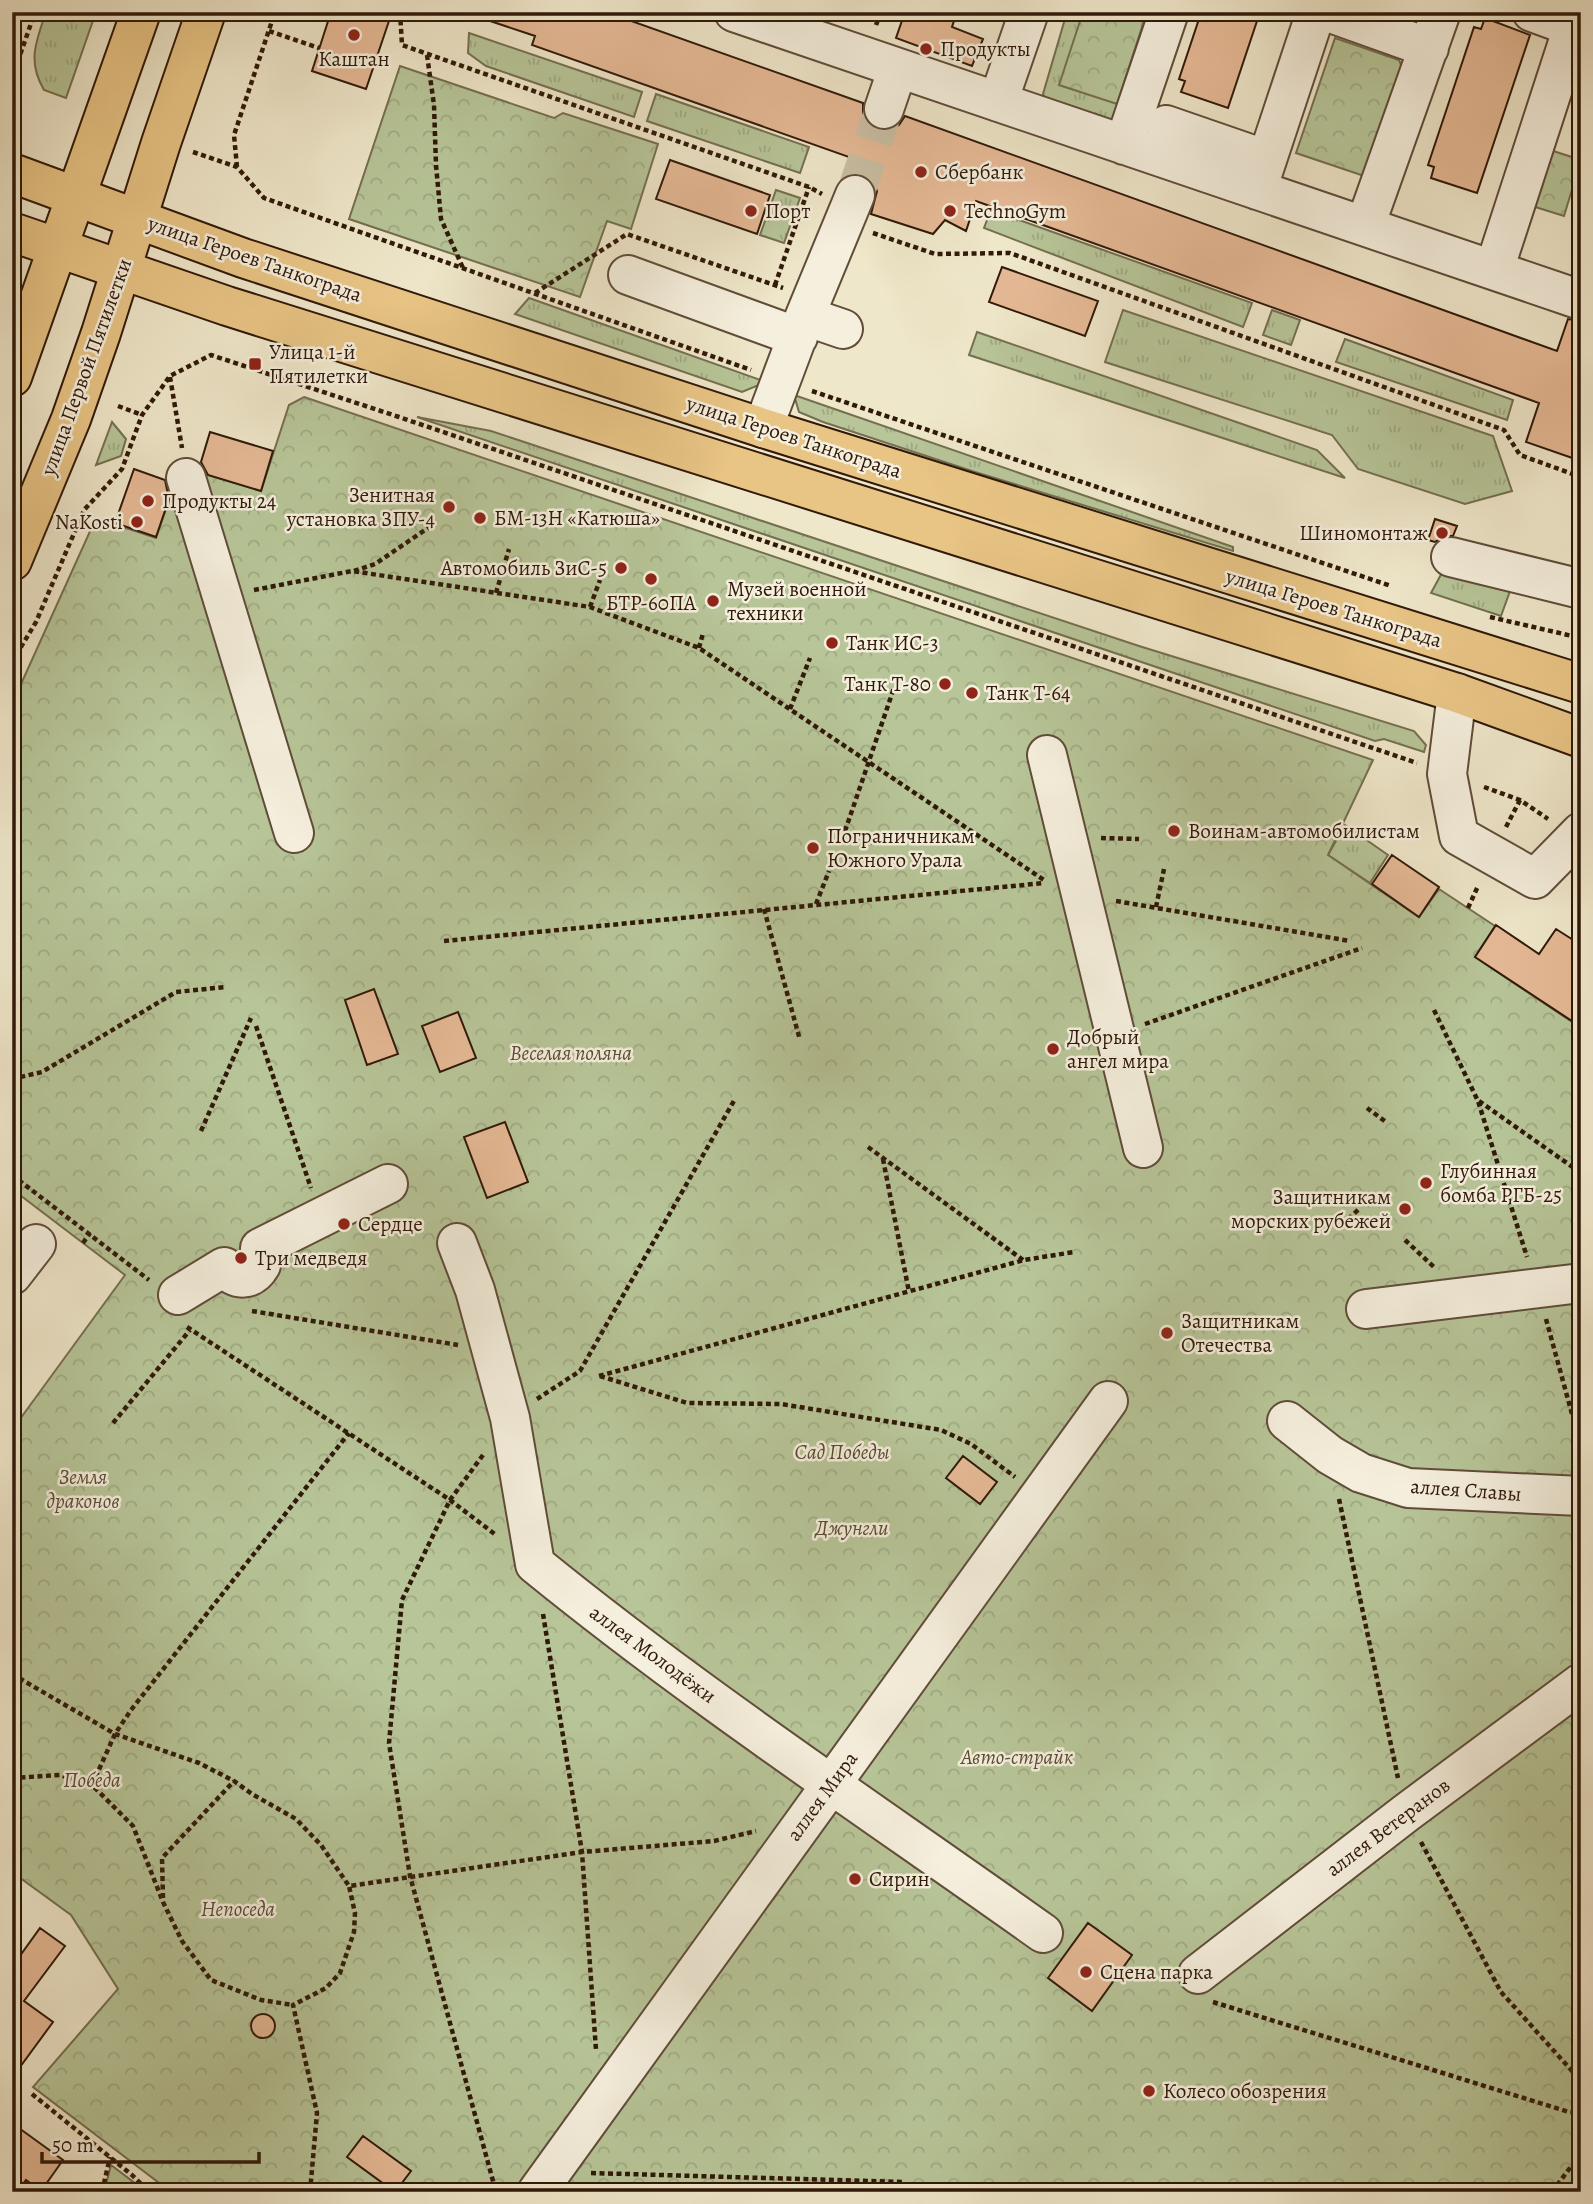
<svg xmlns="http://www.w3.org/2000/svg" width="1593" height="2204" font-family="Alegreya,serif">
<style>
.grass{fill:url(#grass-tufts);stroke:#746f50;stroke-width:2}
.park{fill:url(#park-crowns);stroke:#746f50;stroke-width:2}
.building{fill:#e5b995;stroke:#301909;stroke-width:2}
.lines{fill:none;stroke-linecap:round;stroke-linejoin:round}
.minor-tunnel{stroke:#c9bea3;stroke-width:38;stroke-dasharray:38 19;stroke-linecap:butt}
.minor-casing{stroke:#604c39;stroke-width:42}
.major-casing{stroke:#301909;stroke-width:42}
.path{stroke:#301909;stroke-width:4.5;stroke-dasharray:5 3.5;stroke-linecap:butt}
.minor{stroke:#f5efdd;stroke-width:38}
.major{stroke:#e8c485;stroke-width:38}
.poi-dot{fill:#8f2418;stroke:#f5efdd;stroke-width:2.5}
.labels{text-anchor:middle;stroke-width:5;stroke-linejoin:round;paint-order:stroke}
.poi-label{font-size:21px;fill:#301909;stroke:#f5efdd;text-anchor:start}
.street-label{font-size:21px;fill:#301909;stroke:#f5efdd}
.park-label{font-size:21px;font-style:italic;fill:#584d34;stroke:#f5efdd}
</style>
<defs>
<pattern id="grass-tufts" width="24" height="20" patternUnits="userSpaceOnUse" patternTransform="scale(1.75)"><rect width="24" height="20" fill="#b7c598"/><path d="M3 7l-1-3M5 7V3M7 7l1-3M15 17l-1-3M17 17v-4M19 17l1-3" fill="none" stroke="#9ea982"/></pattern>
<pattern id="park-crowns" width="20" height="18" patternUnits="userSpaceOnUse" patternTransform="scale(1.75)"><rect width="20" height="18" fill="#b7c598"/><path d="M2 6a3 3 0 1 1 6 0M12 15a3 3 0 1 1 6 0" fill="none" stroke="#9ea982"/></pattern>
</defs>
<rect width="100%" height="100%" fill="#efe7ca"/>
<filter id="stains"><feTurbulence type="fractalNoise" baseFrequency=".00286" numOctaves="4"/><feColorMatrix values="0 0 0 0 .2 0 0 0 0 .09 0 0 0 0 .02 0 0 0 .5 -.17"/></filter>
<radialGradient id="worn" r=".72"><stop offset=".6" stop-color="#630" stop-opacity="0"/><stop offset="1" stop-color="#630" stop-opacity=".3"/></radialGradient>
<path class="grass" d="M46,12H96L66,98L44,90C27,61 36,42 46,12Z
M1067,12H1158L1121,125L1046,100L1043,94Z
M469,33L642,92L634,117L486,66L468,53Z
M656,94L809,147L800,173L647,121Z
M776,190L800,198L784,243L760,235Z
M991,210L1252,303L1243,327L984,228Z
M529,298L766,382L742,392L515,314Z
M1123,310L1493,436L1512,491L1465,504L1358,469L1332,435L1105,362Z
M1272,310L1300,320L1291,345L1263,335Z
M977,332L1317,450L1345,478L969,355Z
M1345,339L1513,400L1507,420L1336,362Z
M794,395L1233,547V551L975,472L823,422L799,412Z
M417,417L491,431L1139,646L1414,731L1426,745L1424,752L1384,739L1375,741Z
M112,422L126,439L121,456L96,465Z
M1444,569L1510,591L1501,616L1431,593Z
M1345,825L1388,855L1370,883L1328,855Z
M111,2165L144,2190L145,2192H104Z"/>
<path class="park" d="M1083,12H1128L1145,18L1117,104L1059,85Z
M1335,38L1399,60L1403,70L1367,177L1296,153Z
M400,66L554,118L563,113L658,144L631,229L607,221L580,297L349,219Z
M1547,149L1581,160L1564,216L1529,205Z
M304,397L1373,760L1328,855L1419,917L1439,889L1495,926L1475,957L1581,1028V2192H171L33,2087L118,1989L71,1915L12,1872V1430L125,1275L12,1189V704L96,518L156,538L175,483L198,472L261,491L289,405Z"/>
<path class="building" d="M331,12H392L366,89L312,71Z
M478,12H606L863,103V114L867,123L876,129L889,130L899,125L905,116L1557,351L1568,319L1581,321V461L1526,442L1539,403L976,201L966,231L945,220L933,234L871,214L877,191L873,182L864,175L853,173L846,176L852,158L532,45L535,36L478,17Z
M905,12H957L952,27L983,39L972,66L896,38Z
M1209,12H1260L1228,108L1181,92L1185,81L1179,79L1199,19L1206,21Z
M1485,18L1530,35L1477,193L1431,178L1434,167L1428,165L1474,27L1481,29Z
M670,160L770,195L757,234L656,199Z
M1002,267L1098,301L1085,336L989,302Z
M210,432L273,451L261,491L208,475L201,462Z
M134,469L165,480L169,499L156,537L115,523Z
M1435,519L1457,526L1453,536H1444L1435,542L1428,540Z
M1392,855L1439,887L1419,917L1372,884Z
M1496,925L1539,954L1556,929L1581,945V1027L1475,957Z
M374,989L398,1054L367,1065L345,1000Z
M458,1012L476,1058L440,1072L422,1026Z
M505,1122L528,1182L487,1198L464,1137Z
M963,1456L997,1482L980,1504L946,1478Z
M1088,1923L1132,1955L1092,2011L1048,1978Z
M40,1928L65,1946L24,2001L53,2022L12,2078V1967Z
M251 2026a12 12 0 1 1 24 0a12 12 0 1 1-24 0Z
M12,2123L63,2160L41,2191L26,2180L17,2192H12Z
M363,2136L411,2171L395,2192L347,2157Z"/>
<g class="lines">
<path class="minor-tunnel" d="M855,195L884,109"/>
<g class="minor-casing">
<path id="minor" d="M734,12L1581,300
M1328,12L1429,48
M998,102L1029,12
M884,109L898,68
M1166,125L1267,160
M1124,145L1169,12
M1257,190L1316,12
M1365,226L1441,12
M1494,270L1573,27L1532,12
M628,275L798,337
M805,316L843,329
M763,428L805,316L855,195
M186,478L294,833
M1451,557L1581,589
M1457,693L1447,774L1459,836L1535,879L1581,832
M1047,755L1143,1148
M457,1243L475,1290L510,1418L535,1564C697,1696 873,1812 1043,1933
M12,1275L36,1244
M178,1295L224,1267C236,1282 252,1281 261,1265L260,1248L388,1184
M1366,1309L1581,1283
M1287,1421L1330,1455L1361,1473L1408,1488L1581,1496
M1198,1974L1406,1813L1581,1683
M537,2192L1108,1401"/>
</g>
<g class="major-casing">
<path id="major" d="M12,173L243,258L763,428L1581,684
M12,232L227,306L1457,693L1581,738
M12,377L141,12
M12,561L71,419L101,333L161,143L206,12"/>
</g>
<path class="path" d="M400,12L402,45L809,187L822,194
M876,25L881,12
M269,31L319,48
M427,55L434,105L436,165L441,219L463,268
M12,78L35,12
M193,152L237,167L264,198L751,370
M237,167L234,135L275,12
M873,233L935,254L1010,253L1504,430L1520,455L1581,477
M775,285L809,187
M535,293L627,234L783,288
M170,377L182,448
M812,391L1391,586
M118,406L142,415
M354,571L375,564L431,526
M254,590L352,571L590,607L699,648L1044,880
M496,593L509,549
M590,607L600,580
M1490,617L1581,638
M699,648L703,633
M12,662L36,622L84,510L122,469L142,415L170,376L211,355L399,417L1417,763
M790,709L810,658
M1484,787L1520,800L1548,819
M1506,827L1520,800
M845,831L894,688
M1101,838L1139,839
M1116,901L1350,941
M816,904L829,871
M1156,907L1164,869
M1468,908L1478,886
M764,909L800,1040
M444,941L1044,883
M1434,1010L1478,1101L1527,1257
M1145,1024L1362,948
M256,1026L311,1188
M12,1079L42,1072L176,992L225,987
M1479,1101L1581,1173
M1367,1108L1386,1122
M201,1131L251,1018
M868,1147L1023,1260
M883,1159L909,1292
M12,1175L149,1280
M1342,1225L1359,1209
M1405,1240L1435,1268
M83,1243L90,1233
M252,1311L458,1345
M1546,1319L1581,1447
M187,1327L450,1500L496,1535
M599,1376L1024,1260L1074,1252
M600,1376L687,1403L781,1404L941,1430L971,1444L1015,1477
M537,1399L580,1371L735,1099
M113,1423L190,1330
M483,1455L450,1500L402,1600L389,1743L410,1876L496,2192
M1339,1499L1398,1778
M543,1614L582,1852L596,2050
M12,1674L115,1734L199,1763L234,1781L252,1794L296,1819L321,1845L349,1886
M12,1778L60,1775L92,1785L133,1826L163,1902L182,1941L211,1980L261,2000L293,2005
M92,1785L115,1734L131,1710L349,1433
M1421,1842L1501,1992L1581,2081
M163,1898L162,1858L234,1781
M1213,2002L1569,2112L1581,2113
M32,2094L132,2175L149,2192
M591,2173L905,2182
M102,2192L110,2157
M310,2192L317,2113L293,2005L326,1988L340,1973L354,1932L355,1913L349,1886L582,1852L714,1841L756,1831
M1552,2192L1581,2153"/>
<use href="#minor" class="minor"/>
<use href="#major" class="major"/>
</g>
<g class="poi-dot">
<circle cx="354" cy="35" r="7"/>
<circle cx="926" cy="49" r="7"/>
<circle cx="921" cy="172" r="7"/>
<circle cx="751" cy="211" r="7"/>
<circle cx="950" cy="211" r="7"/>
<rect x="248" y="357" width="14" height="14" rx="3.5"/>
<circle cx="148" cy="501" r="7"/>
<circle cx="449" cy="507" r="7"/>
<circle cx="480" cy="518" r="7"/>
<circle cx="137" cy="522" r="7"/>
<circle cx="1442" cy="533" r="7"/>
<circle cx="621" cy="568" r="7"/>
<circle cx="651" cy="579" r="7"/>
<circle cx="713" cy="601" r="7"/>
<circle cx="832" cy="643" r="7"/>
<circle cx="945" cy="684" r="7"/>
<circle cx="972" cy="693" r="7"/>
<circle cx="1174" cy="831" r="7"/>
<circle cx="813" cy="848" r="7"/>
<circle cx="1053" cy="1049" r="7"/>
<circle cx="1426" cy="1183" r="7"/>
<circle cx="1405" cy="1209" r="7"/>
<circle cx="344" cy="1224" r="7"/>
<circle cx="241" cy="1258" r="7"/>
<circle cx="1167" cy="1333" r="7"/>
<circle cx="855" cy="1879" r="7"/>
<circle cx="1086" cy="1972" r="7"/>
<circle cx="1149" cy="2091" r="7"/>
</g>
<g class="labels">
<g class="poi-label">
<text x="940" y="56">Продукты</text>
<text x="354" y="66" text-anchor="middle">Каштан</text>
<text x="935" y="179">Сбербанк</text>
<text x="765" y="218">Порт</text>
<text x="964" y="218">TechnoGym</text>
<text x="269" y="359">Улица 1-й<tspan x="269" dy="24">Пятилетки</tspan></text>
<text x="435" y="502" text-anchor="end">Зенитная<tspan x="435" dy="24">установка ЗПУ-4</tspan></text>
<text x="162" y="508">Продукты 24</text>
<text x="494" y="525">БМ-13Н «Катюша»</text>
<text x="123" y="529" text-anchor="end">NaKosti</text>
<text x="1428" y="540" text-anchor="end">Шиномонтаж</text>
<text x="607" y="575" text-anchor="end">Автомобиль ЗиС-5</text>
<text x="727" y="596">Музей военной<tspan x="727" dy="24">техники</tspan></text>
<text x="651" y="610" text-anchor="middle">БТР-60ПА</text>
<text x="846" y="650">Танк ИС-3</text>
<text x="931" y="691" text-anchor="end">Танк Т-80</text>
<text x="986" y="700">Танк Т-64</text>
<text x="1188" y="838">Воинам-автомобилистам</text>
<text x="827" y="843">Пограничникам<tspan x="827" dy="24">Южного Урала</tspan></text>
<text x="1067" y="1044">Добрый<tspan x="1067" dy="24">ангел мира</tspan></text>
<text x="1440" y="1178">Глубинная<tspan x="1440" dy="24">бомба РГБ-25</tspan></text>
<text x="1391" y="1204" text-anchor="end">Защитникам<tspan x="1391" dy="24">морских рубежей</tspan></text>
<text x="358" y="1231">Сердце</text>
<text x="255" y="1265">Три медведя</text>
<text x="1181" y="1328">Защитникам<tspan x="1181" dy="24">Отечества</tspan></text>
<text x="869" y="1886">Сирин</text>
<text x="1100" y="1979">Сцена парка</text>
<text x="1163" y="2098">Колесо обозрения</text>
</g>
<g class="street-label">
<text transform="translate(255 259) rotate(19)" y="7">улица Героев Танкограда</text>
<text transform="translate(86 367) rotate(-70)" y="7">улица Первой Пятилетки</text>
<text transform="translate(794 437) rotate(18)" y="7">улица Героев Танкограда</text>
<text transform="translate(1334 608) rotate(17)" y="7">улица Героев Танкограда</text>
<text transform="translate(1466 1490) rotate(4)" y="7">аллея Славы</text>
<text transform="translate(653 1654) rotate(36)" y="7">аллея Молодёжи</text>
<text transform="translate(822 1796) rotate(-54)" y="7">аллея Мира</text>
<text transform="translate(1388 1827) rotate(-37)" y="7">аллея Ветеранов</text>
</g>
<g class="park-label">
<text x="571" y="1060">Веселая поляна</text>
<text x="842" y="1459">Сад Победы</text>
<text x="83" y="1484">Земля<tspan x="83" dy="24">драконов</tspan></text>
<text x="852" y="1535">Джунгли</text>
<text x="1017" y="1764">Авто-страйк</text>
<text x="92" y="1787">Победа</text>
<text x="238" y="1916">Непоседа</text>
</g>
</g>
<rect width="1593" height="2204" fill="none" stroke="#efe7ca" stroke-width="42"/>
<rect x="14" y="14" width="1565" height="2176" fill="none" stroke="#301909" stroke-width="3.5"/>
<rect x="21" y="21" width="1551" height="2162" fill="none" stroke="#301909" stroke-width="2"/>
<path d="M42 2152v10h217v-10" fill="none" stroke="#301909" stroke-width="3.5"/>
<text x="52" y="2152" font-size="21" fill="#301909" stroke="#f5efdd" stroke-width="5" paint-order="stroke">50 m</text>
<rect width="100%" height="100%" filter="url(#stains)"/>
<rect width="100%" height="100%" fill="url(#worn)"/>
</svg>
